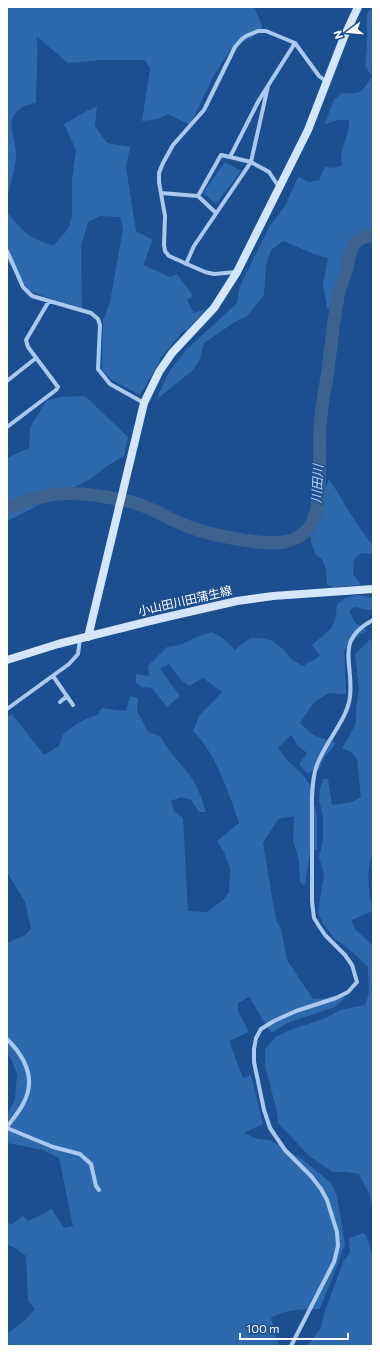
<svg xmlns="http://www.w3.org/2000/svg" width="380" height="1353" font-family="Commissioner,'Noto Sans JP',sans-serif">
<style>
.green{fill:#2e69ad}
.lines{fill:none;stroke-linecap:round;stroke-linejoin:round}
.river{stroke:#3c6290;stroke-width:13}
.street{stroke:#a9c9ee;stroke-width:4}
.secondary{stroke:#d6e6fa;stroke-width:8}
.labels{text-anchor:middle;stroke-width:3;stroke-linejoin:round;paint-order:stroke}
.street-label{font-size:12px;fill:#fff;stroke:#1b4f8f}
.water-label{font-size:13px;font-style:italic;fill:#b5d3f5;stroke:#1b4f8f}
</style>
<rect width="100%" height="100%" fill="#1b4f8f"/>
<path class="green" d="M7,7H254L262,25L261,31L251,38L246,40L231,49L214,75L190,125L168,114L158,119L142,121L150,69L145,60H103L68,63L37,37C38,59 36,81 36,103C31,104 25,105 21,108C2,119 18,142 16,159C14,173 10,186 7,199Z
M372,7H373V234L353,246L344,258L341,319L327,308L323,284L328,258L314,254L283,241L271,250L266,265L264,295L247,316L235,322L204,343L200,359L193,370L156,400L169,372L186,350L237,303L240,286L269,227L285,206L298,177L309,182L319,180L325,167L335,168L342,165C338,149 350,137 349,120H339L325,124L334,99L343,93C361,95 363,91 372,76L365,66L367,46V14Z
M97,106L95,126L107,143L130,147L126,167L136,231L153,240L143,265L170,277L177,274L193,296L187,300L194,313L206,309L186,331L184,330L159,360L160,361L140,395L112,380L102,370L103,320L110,302L123,229L120,217L100,216L88,222L81,246L82,308L43,296L29,290L7,260V212C21,230 30,240 54,245L68,229L72,217V179L76,150L64,124L81,114Z
M225,162L241,171L216,204L203,193Z
M85,396L128,437L124,456L107,466L89,480L7,521V458L29,448L30,428L46,401L60,397Z
M329,479C344,501 355,525 373,545V554L361,553L354,559L353,574L361,585L334,587L327,585L326,570L322,559L316,555L312,546L310,534L317,520L323,496Z
M358,595L373,598V609L369,610L354,607L349,611L356,624L368,631L360,634L344,650L346,694L329,693L314,702L300,723L313,735L336,743L325,757L319,769L307,773L299,764L307,753L298,746L291,735L278,748L286,759L300,772L309,783L317,816V849L310,852L305,886L300,882L299,860L293,841L294,816L278,819L263,843L273,903L277,922L281,929L287,960L313,999L346,997L335,1007L287,1023L271,1033L249,997L238,1003V1011L249,1032L229,1041L243,1078L251,1075L263,1124L244,1133L258,1139L270,1140L302,1159L331,1183L337,1196L345,1245L320,1309C300,1309 288,1309 271,1318L279,1346H7V1334L26,1319L35,1309L28,1301L26,1256L15,1248L7,1244V1223L12,1224L23,1216L28,1221L52,1209L64,1228L73,1226L59,1158L43,1150L7,1143V1116L15,1099L17,1075L11,1058L7,1054V943L25,935L31,929L25,902L7,872V717L12,714L44,755L59,746L63,734L75,725L86,719L97,715L102,708L126,711L130,696L138,698L137,711L148,732L161,737C168,752 181,763 191,777C198,788 202,799 206,812H199L191,800L181,797L171,801L174,811L183,818L188,911L207,912L223,900L229,892L230,868L224,852L217,841L239,823C229,793 215,752 193,731L199,716L222,692L203,678L189,686L181,680L169,664L160,669L180,696L167,707L152,688L142,687L136,683V674L149,676L148,666L167,647L180,645L196,637L212,632L223,638L235,650L250,638H261L273,641L284,650L291,659L303,666L320,656L312,645L331,629L335,620L337,605L345,598Z
M373,638V852C366,869 368,893 373,911L351,920L355,929L373,946V1211L370,1196L359,1174L346,1172H333L309,1156L278,1123L276,1108L265,1066V1049L275,1037L290,1030L328,1017L340,1010L365,1005L369,993L368,967L350,950L335,939L323,924L318,912L324,874L319,857L323,841V816L319,800L320,789L323,779H328L332,805L352,802L361,797L357,759L351,752L342,748L350,735L356,723V708L359,689L355,654L367,642Z
M364,1233L367,1237L373,1257V1346H307L321,1328L324,1314L343,1262L350,1253L349,1238Z"/>
<g class="lines">
<path class="river" d="M7,509C23,502 41,496 58,494C78,492 108,497 127,501C146,504 164,517 182,524C204,534 261,546 284,542C294,540 304,535 310,526C324,505 318,452 320,427C321,410 324,393 327,377C331,349 333,320 339,292C341,285 344,279 346,271C349,262 349,250 356,242C361,237 366,236 373,236"/>
<path class="street" d="M279,187L269,172L251,162L230,157L259,100L295,43
M161,193L198,196L216,213
M198,196L221,155L230,157
M7,251L23,287L32,296L91,313L98,319L100,325L98,369L110,384L144,403
M186,264L194,246L251,162L268,86
M236,272L214,274L205,272L169,256L165,251L164,245L165,216L159,182V173L163,163L173,145L204,110L235,47L242,39L246,36L258,31H266L295,43L319,76L327,82
M7,381L36,358
M7,427L56,390L58,387L28,347L26,340L49,301
M53,676L73,705
M60,702L67,696
M7,709L69,664L78,654L80,639
M7,1039C25,1057 37,1079 23,1104C19,1112 12,1120 7,1127
M7,1128L53,1147L80,1154L91,1164L96,1186L99,1190
M291,1346L334,1262L338,1246L337,1232L327,1200L321,1189L311,1176L285,1150L270,1128L264,1110L254,1062V1049L256,1038L261,1029L274,1021L296,1011L336,998L348,992L357,982L352,965L345,955L325,935L319,926L314,918L312,901C312,874 312,847 312,819C312,803 311,784 316,768C323,744 347,721 350,697C354,662 334,641 373,620"/>
<path class="secondary" d="M88,637L144,403L159,372L172,353L214,308L237,272L308,130L344,37L358,7
M7,660L58,644L158,619L237,601L273,596L373,589"/>
</g>
<g class="labels">
<g class="street-label">
<text transform="translate(185 601) rotate(-13)" y="4">小山田川田蒲生線</text>
</g>
<g class="water-label">
<text transform="translate(317 484) rotate(-87)" y="5">川田川</text>
</g>
</g>
<rect width="380" height="1353" fill="none" stroke="#ffffff" stroke-width="16"/>
<g transform="translate(348 32) rotate(254)" stroke="#1b4f8f" stroke-width="3" paint-order="stroke">
<path d="M0-3L7 15L0 10L-7 15Z" fill="#ffffff"/>
<text y="-6" font-size="11" font-weight="bold" text-anchor="middle" fill="#ffffff">N</text>
</g>
<path d="M240 1333v6h108v-6" fill="none" stroke="#ffffff" stroke-width="2"/>
<text x="246" y="1333" font-size="12" fill="#ffffff" stroke="#1b4f8f" stroke-width="3" paint-order="stroke">100 m</text>
</svg>
